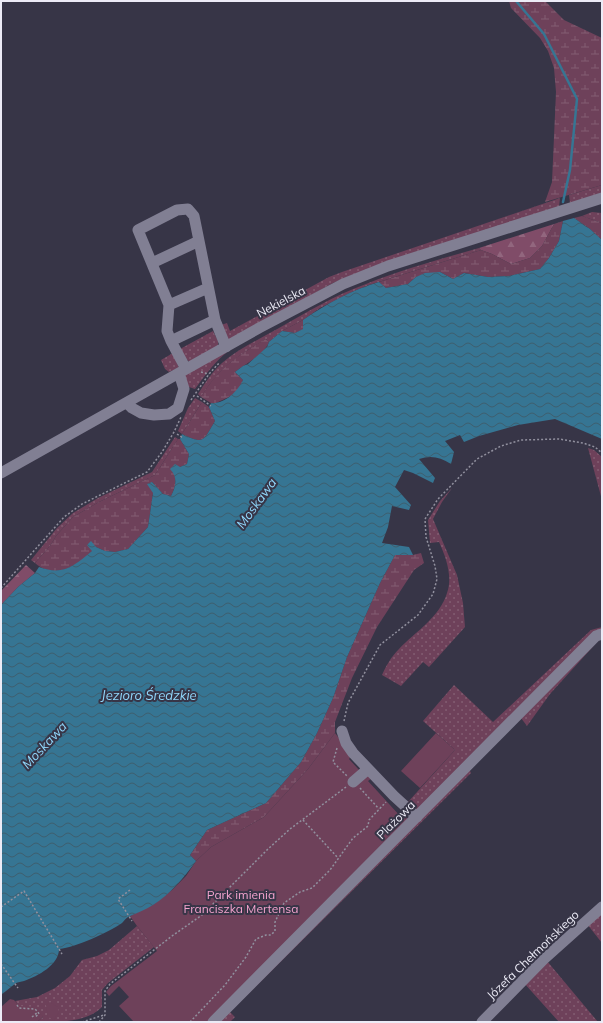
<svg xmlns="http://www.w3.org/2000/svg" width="603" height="1023" font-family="Mulish,sans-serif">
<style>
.grass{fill:url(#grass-dots)}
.forest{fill:url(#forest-firs)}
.wetland{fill:url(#wetland-marsh)}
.park{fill:#6e415a}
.water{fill:url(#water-waves)}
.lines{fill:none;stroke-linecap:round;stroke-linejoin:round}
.stream{stroke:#367593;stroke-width:2.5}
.path{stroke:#91909e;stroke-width:1.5;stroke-dasharray:2 2;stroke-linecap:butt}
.minor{stroke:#817f93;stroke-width:11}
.labels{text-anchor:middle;stroke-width:4;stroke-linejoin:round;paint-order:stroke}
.street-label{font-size:12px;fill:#ecebf6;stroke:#373547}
.park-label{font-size:12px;fill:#f4a3ce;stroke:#373547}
.water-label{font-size:13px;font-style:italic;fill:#90d7fb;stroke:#373547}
</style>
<defs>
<pattern id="grass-dots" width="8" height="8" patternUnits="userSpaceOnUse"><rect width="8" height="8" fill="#6e415a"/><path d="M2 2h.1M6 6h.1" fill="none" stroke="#835d72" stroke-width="1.8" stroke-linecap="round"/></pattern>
<pattern id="forest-firs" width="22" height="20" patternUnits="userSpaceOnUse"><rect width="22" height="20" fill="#804c68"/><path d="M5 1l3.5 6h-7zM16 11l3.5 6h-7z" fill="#92667e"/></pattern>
<pattern id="wetland-marsh" width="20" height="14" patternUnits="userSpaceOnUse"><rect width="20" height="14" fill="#6e415a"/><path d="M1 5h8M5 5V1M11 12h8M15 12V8" fill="none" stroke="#835d72"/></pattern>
<pattern id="water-waves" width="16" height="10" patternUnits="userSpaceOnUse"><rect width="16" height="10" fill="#367593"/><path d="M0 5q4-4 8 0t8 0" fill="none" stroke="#3e5e6e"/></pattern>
</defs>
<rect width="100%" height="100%" fill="#373547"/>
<path class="grass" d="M602,185V193L570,203L569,195Z
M560,198L559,207L355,274L333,283L232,339H228L221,325L227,323L230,331L329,277L342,272Z
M592,212L602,213V223L582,216Z
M479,248L481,250L369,285L354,291L320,308L303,320L282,331L269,342L266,339C237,356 219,368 201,397L198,394C205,383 212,372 222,363C239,348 260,339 279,328C307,312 335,295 366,284C403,269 441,259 479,248Z
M213,331L218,341V347L190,362L186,359L180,349Z
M231,349C216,360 206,374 195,389L186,386L184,375Z
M173,353L179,368L169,372L165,369L161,360Z
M195,398L202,402L182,434L178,431L188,408Z
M175,437L178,439L155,475L99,502L73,517L56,536L50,546L35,563L31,560L57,528L73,513L98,498L152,472Z
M588,448L594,450L602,457V500Z
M452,488L442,502L433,519L457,575L463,603L465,627L429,667L423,662L401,686L382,675C386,666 391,657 399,649C415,632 440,617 447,593C453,577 446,557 439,542L430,543L428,520L440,501Z
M602,627V630L417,811L408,802L455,750L423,721L454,685L493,722L591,630Z
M599,640L550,694L527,726L521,718Z
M469,769L471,773L230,1012L235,1017L230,1022H219Z
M602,911V943L587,924Z
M137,926L154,947L108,983L102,990V1007C86,1023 59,1022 37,1022L43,1017L19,1006L15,1001L37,997L55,988L70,976L82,960L97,956L109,950Z
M547,961L598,1022H559L524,983Z"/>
<path class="forest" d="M554,224L542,246L530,258L511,264L492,254L481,250L479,248Z
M26,565L35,573L18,587L1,605V591Z"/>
<path class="wetland" d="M509,1H545L564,20L602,38V185L545,202L552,182L556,92L554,68L548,51L540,38L511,8Z
M582,216L602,223V240L590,229L574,218Z
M563,221L559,241L549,258L540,269L509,276L488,277L464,273L453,279L440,272L416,277L408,284L386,288L379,282L481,250L492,254L511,264L530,258L542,246L554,224Z
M303,320L304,329L295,333L282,331Z
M266,339L269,342C264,355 245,364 235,372L243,380L239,389L231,396L216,403H211L201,397C219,367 237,356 266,339Z
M202,402L209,407L215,421C203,441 205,445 182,434Z
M178,439H180L189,454L187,464L180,467L174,473C177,481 175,488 171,496L163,494L152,482L153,493L148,527L128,549L115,552L105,551L96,547C81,565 55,581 35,563L50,546L56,536L73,517L99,502L155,475Z
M421,553L424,563L414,570L377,627L352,678L335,722V733L308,769L264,817L211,847L196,861L190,855L207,830L266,803L301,762L317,733L333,698L347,657L380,583L395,555H413Z"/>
<path class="park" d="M335,733L352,755L349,759L360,771L372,778L368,781L401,817L405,814L407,817V821L207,1022H134L119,1006L129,997L119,986L109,996L106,992L111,986L157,951L137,926L130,916L154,904L172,890L186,876L196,861L211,847L264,817L308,769Z
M436,733L455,750L420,788L401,771Z
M10,999L14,1000L19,1006L36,1007L43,1017L37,1022H2L1,1007Z
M50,1002L58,1007L59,1012L54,1020L48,1017L46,1005Z"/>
<path class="water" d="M574,218L590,229L602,240V439L555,419L518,425L479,436L464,442L460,435L445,441L454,452L451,464C440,457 431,455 419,459L435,478L433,483L413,473L404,470L395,487L411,505L409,510L392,506L388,527L382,543L409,547L413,555H395L380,583L347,657L333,698L317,733L301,762L266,803L207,830L190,855L196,861C184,878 170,894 153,905C145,910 136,913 128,917C125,919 124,921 122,923C107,933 77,947 59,949C59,965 38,976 24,981C21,982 18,982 16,983C11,987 6,991 1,995V605L18,587L35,573L39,567C63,576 74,566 92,551L87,545L91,541L96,547L105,551L115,552L128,549L148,527L153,493L147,484L152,482L163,494L171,496C176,487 178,477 170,469L175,464L180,467L187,464L189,454L180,439L182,434C205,445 203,441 215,421L209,407L211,403C225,404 237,392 243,380L235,372L243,366L248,364L267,347L269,342L282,331L295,333L303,329V320C326,304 352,290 379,282L386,288L408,284L416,277L425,273L440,272L453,279L464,273L488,277L509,276L540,269L549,258L559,241L563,221Z"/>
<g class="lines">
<path class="stream" d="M516,1L544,34L577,99L570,170L563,202"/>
<path class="path" d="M201,372L209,374
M197,396L211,406
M191,400L209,374L220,362
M177,434L183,438
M1,588L64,517L82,504L147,472L162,452L174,432L181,417
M344,721L348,703L380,645L418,615L433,594L437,579L435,566L426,537L425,519L438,499L477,459L501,446L521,440L559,439L583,443L595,447L602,453
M337,748L333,762L347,776
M360,788L379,809
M303,820L338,858
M130,890L118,899L132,921
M1,907L24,891L62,954
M1,964L18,988
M17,1005L19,1008L35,1009L38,1012
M32,1017L38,1012L39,1014L35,1017
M82,1022L104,1015
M99,1022L105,1015V991L110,984L172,936L202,915L268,849L290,829L346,787
M190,1022L225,985L246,957L256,939L266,935H271L275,931V922L284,903L300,892L312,888L330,870L353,838L368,826L369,820L386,802"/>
<path class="minor" d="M152,263L199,241
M169,305L208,288
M171,341L215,320
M186,369L171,341L167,331L169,305L138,230L177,210L188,209L194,216L215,320L226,347
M127,403L132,408L141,413L154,415L169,414L178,408L184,389L179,373
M1,473L259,328L343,284L388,266L602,198
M342,731L346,743L353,753L394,796L417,817
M353,782L368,769
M213,1022L596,636L602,634
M482,1022L544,959L602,907"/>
</g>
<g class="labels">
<g class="street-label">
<text transform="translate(281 302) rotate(-28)" y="4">Nekielska</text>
<text transform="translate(396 820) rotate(-45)" y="4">Plażowa</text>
<text transform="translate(533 955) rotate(-44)" y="4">Józefa Chełmońskiego</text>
</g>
<g class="park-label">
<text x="241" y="899">Park imienia<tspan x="241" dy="14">Franciszka Mertensa</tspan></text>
</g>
<g class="water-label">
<text transform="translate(256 503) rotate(-54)" y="5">Moskawa</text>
<text x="149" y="700">Jezioro Średzkie</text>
<text transform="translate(44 745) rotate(-47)" y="5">Moskawa</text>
</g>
</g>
<rect width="603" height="1023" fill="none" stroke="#ecebf6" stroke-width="4"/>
</svg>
